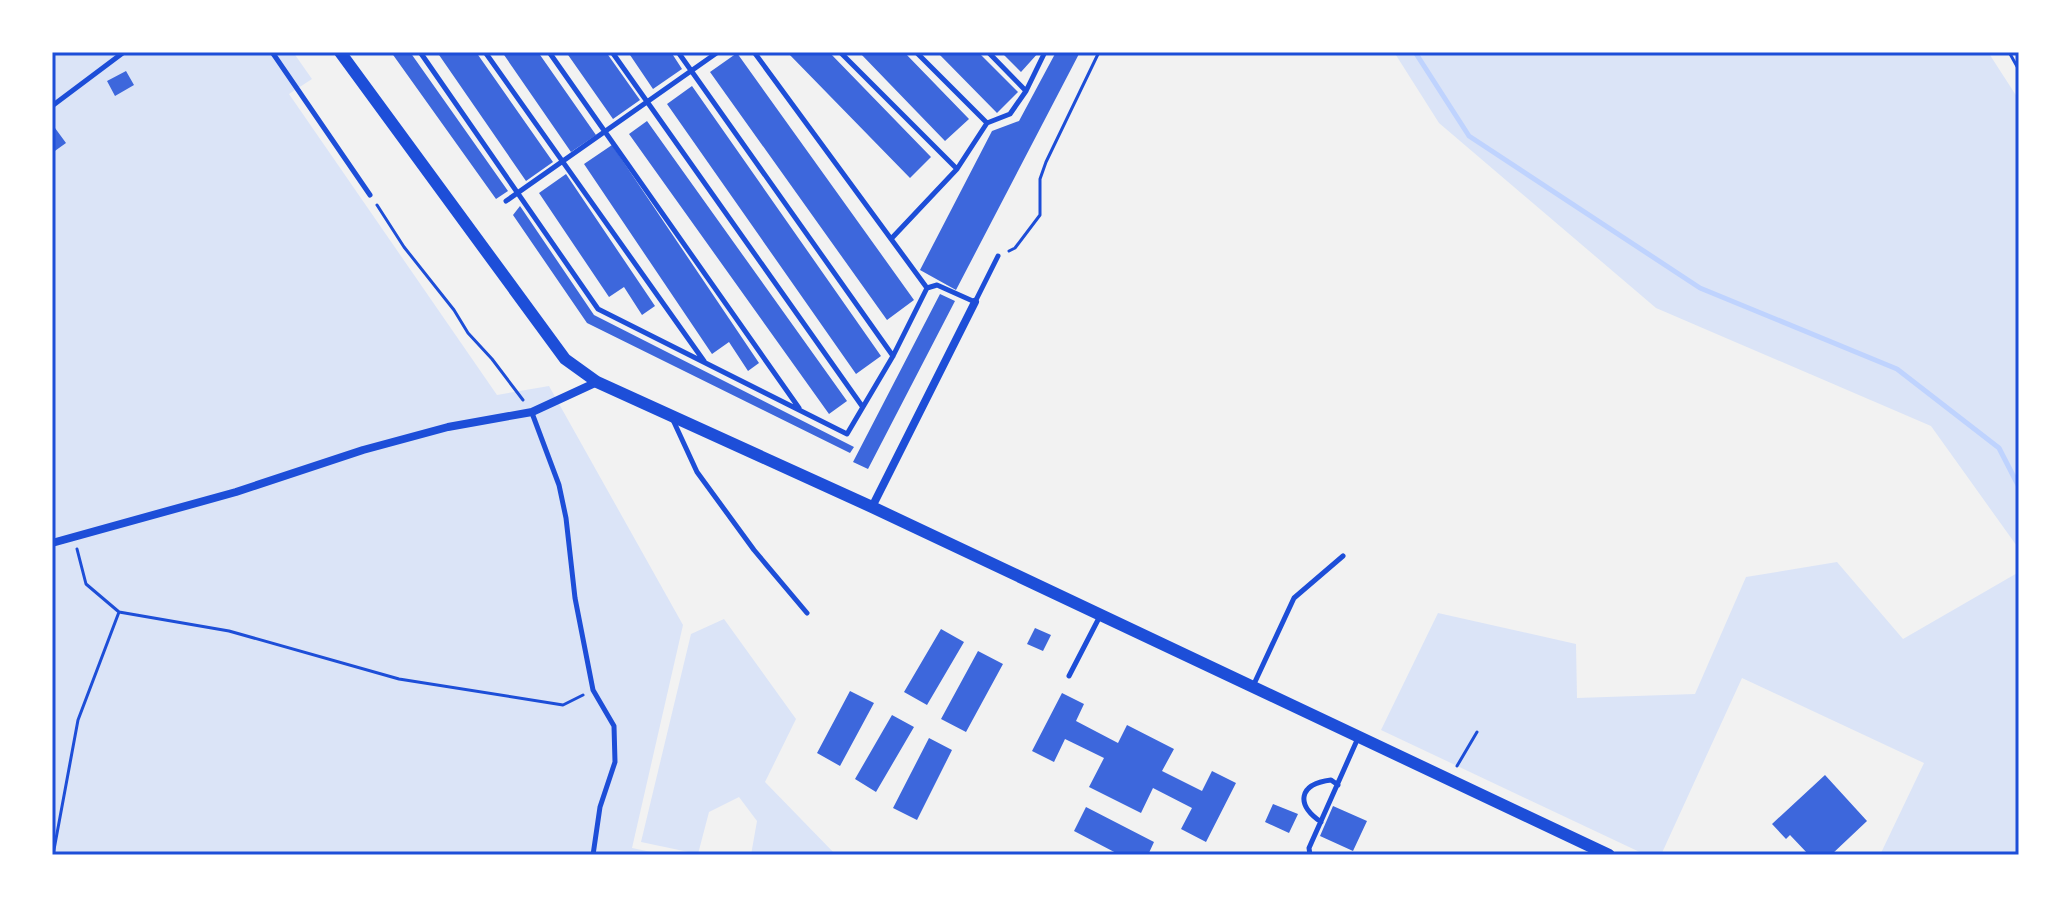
<svg xmlns="http://www.w3.org/2000/svg" width="2071" height="907" font-family="'Open Sans',sans-serif">
<style>
.green{fill:#dbe4f7}
.lines{fill:none;stroke-linecap:round;stroke-linejoin:round}
.stream{stroke:#bfd3fe;stroke-width:5}
.building{fill:#3d67dc}
.path{stroke:#1d4ed8;stroke-width:3}
.service{stroke:#1d4ed8;stroke-width:5}
.minor{stroke:#1d4ed8;stroke-width:8}
.tertiary{stroke:#1d4ed8;stroke-width:12}
.neatline{fill:none;stroke:#1d4ed8;stroke-width:3}
</style>
<rect width="100%" height="100%" fill="#f2f2f2"/>
<path class="green" d="M52,52H293L312,79L289,94L497,395L549,386L683,625L632,848L666,855H52Z
M1394,52H1988L2019,100V549L1931,426L1656,308L1439,123Z
M1837,562L1903,639L2019,572V855H1880L1924,763L1742,678L1661,855H1646L1381,730L1438,613L1576,644L1577,698L1695,694L1746,577Z
M724,619L796,719L765,782L836,855H751L757,821L739,797L709,812L698,854L641,842L691,634Z"/>
<g class="lines">
<path class="stream" d="M1415,52L1469,136L1700,288L1897,369L1999,448L2019,487"/>
</g>
<path class="building" d="M391,52H410L508,191L496,199Z
M437,52H476L553,162L526,181Z
M502,52H538L596,135L571,152Z
M566,52H606L640,100L613,119Z
M628,52H671L682,69L653,89Z
M787,52H829L931,157L910,178Z
M859,52H904L969,119L945,141Z
M937,52H978L1018,92L997,113Z
M1001,52H1039L1021,72Z
M1056,52H1080L956,290L920,270L992,131L1019,121Z
M737,53L914,300L887,320L710,72Z
M126,71L134,85L115,96L107,81Z
M692,86L881,356L856,374L667,104Z
M647,121L847,401L829,414L629,134Z
M55,128L66,143L52,153V130Z
M612,145L759,363L748,371L729,342L712,354L584,164Z
M566,174L655,306L642,315L624,287L609,297L539,193Z
M520,206L594,315L854,447L850,453L587,323L513,215Z
M940,294L955,301L868,469L853,462Z
M1035,628L1051,635L1043,651L1027,644Z
M941,629L964,642L927,705L904,692Z
M978,651L1003,664L966,732L941,719Z
M850,691L874,703L840,766L817,753Z
M1062,693L1084,704L1076,721L1118,743L1127,725L1174,749L1162,771L1202,791L1212,771L1236,783L1206,842L1181,829L1192,808L1153,788L1141,813L1089,787L1104,758L1065,739L1054,762L1032,751Z
M892,715L914,727L876,792L855,779Z
M929,738L952,750L917,820L893,808Z
M1825,775L1867,821L1831,855H1809L1790,835L1786,839L1772,824Z
M1273,804L1298,814L1289,833L1265,822Z
M1333,806L1367,821L1353,851L1320,836Z
M1086,807L1154,842L1148,855H1120L1074,831Z"/>
<g class="lines">
<path class="path" d="M2009,52L2019,70
M377,205L404,247L454,310L468,333L492,359L523,400
M1009,251L1015,248L1040,215V179L1046,162L1099,52
M77,549L86,584L119,612L229,631L399,679L563,705L583,695
M1457,766L1477,732
M53,855L78,720L119,612"/>
<path class="service" d="M272,52L370,195
M420,52L598,309L847,434L893,356L927,288L754,52
M485,52L704,361
M549,52L799,408
M612,52L862,406
M678,52L893,356
M840,52L957,169
M916,52L987,123
M988,52L1026,91
M52,106L124,52
M506,201L718,52
M891,239L957,169L987,123L1010,114L1026,91L1045,52
M927,288L937,285L975,302L998,256
M532,413L559,485L566,518L575,598L593,690L614,726L615,762L600,807L593,855
M673,420L697,472L754,550L807,613
M1069,676L1100,616
M1254,684L1294,598L1343,556
M1321,822C1295,804 1299,784 1331,780L1338,785
M1310,855L1309,848L1358,738"/>
<path class="minor" d="M872,507L975,302
M52,543L236,492L363,450L448,427L532,412L597,382"/>
<path class="tertiary" d="M340,52L565,359L597,382L872,507L1609,855"/>
</g>
<rect width="2071" height="907" fill="none" stroke="#ffffff" stroke-width="108"/>
<rect x="54" y="54" width="1963" height="799" class="neatline"/>
</svg>
